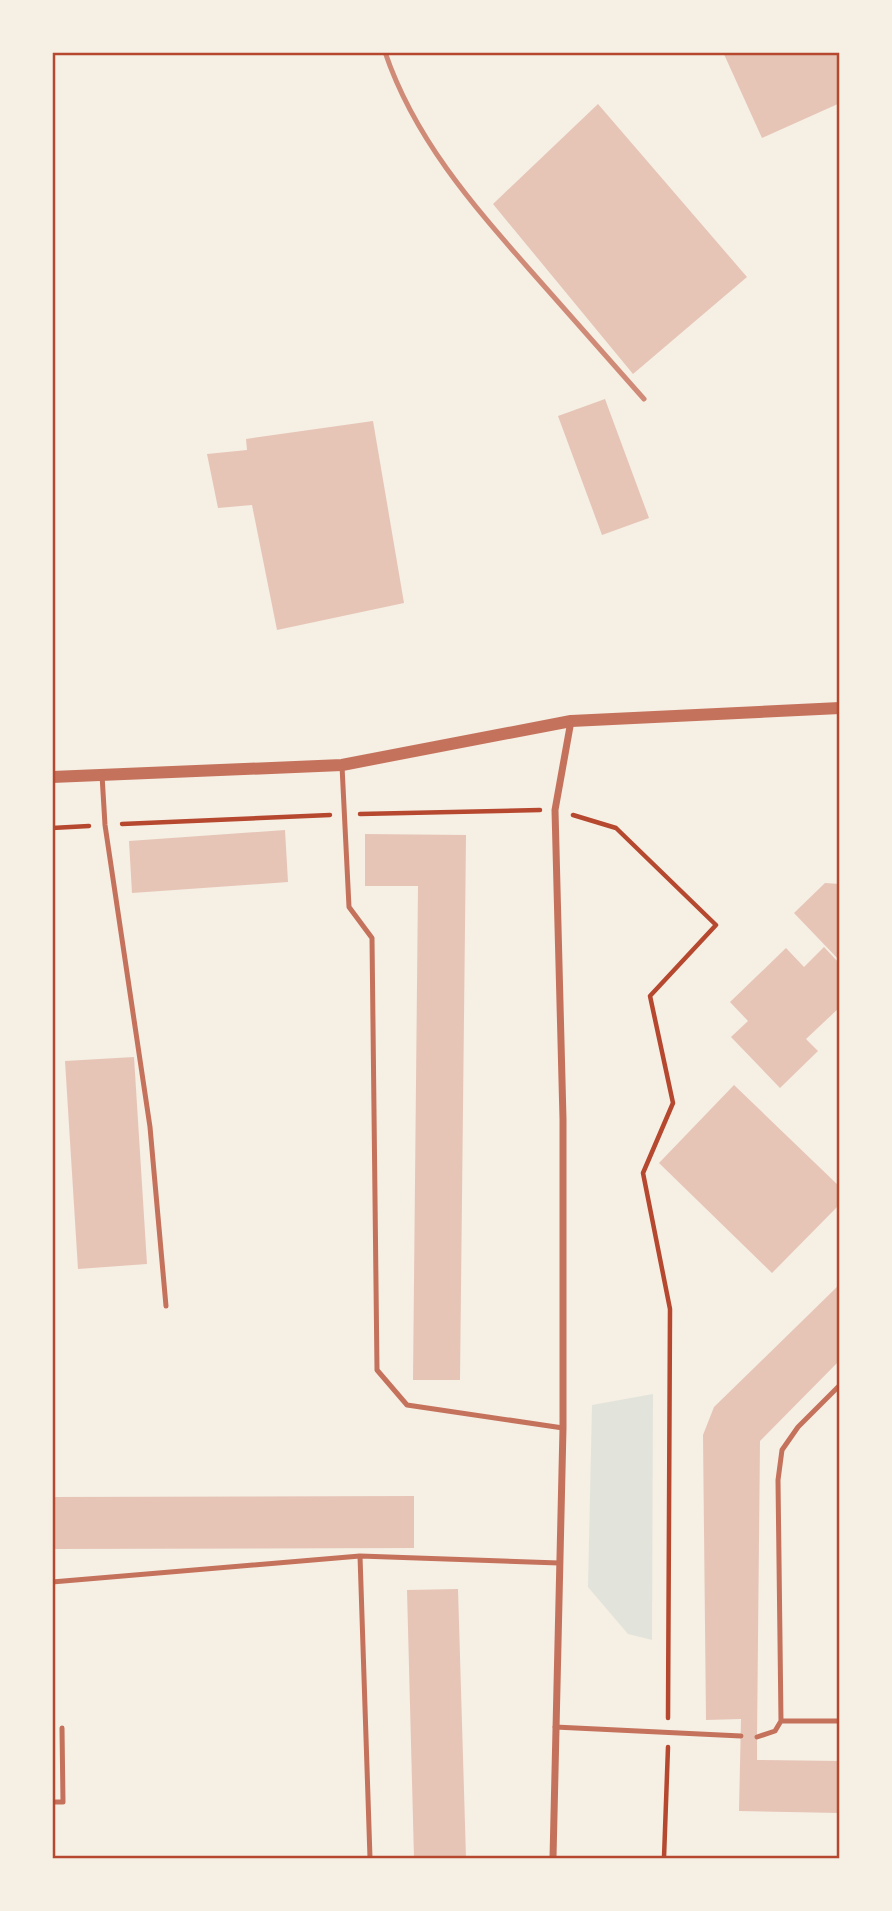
<svg xmlns="http://www.w3.org/2000/svg" width="892" height="1911" font-family="'DejaVu Sans',sans-serif">
<style>
.green{fill:#e2e4dc}
.building{fill:#e6c5b7}
.lines{fill:none;stroke-linecap:round;stroke-linejoin:round}
.path{stroke:#b5482f;stroke-width:4.5}
.service{stroke:#c5725c;stroke-width:5}
.minor{stroke:#c5725c;stroke-width:7}
.tertiary{stroke:#c5725c;stroke-width:12}
.rail{stroke:#cf8b77;stroke-width:5}
.neatline{fill:none;stroke:#b5482f;stroke-width:2.5}
</style>
<rect width="100%" height="100%" fill="#f6efe4"/>
<path class="green" d="M653,1394L652,1640L628,1634L588,1587L592,1405Z"/>
<path class="building" d="M723,52H840V103L762,138Z
M598,104L747,277L633,374L493,204Z
M605,399L649,518L602,535L558,416Z
M373,421L404,603L277,630L252,505L218,508L207,454L247,450L246,439Z
M285,830L288,882L132,893L129,841Z
M365,834L466,835L460,1380H413L418,886H365Z
M825,883L840,884V961L794,913Z
M824,947L840,964V1007L806,1039L818,1051L780,1088L731,1037L748,1021L730,1002L786,948L804,967Z
M134,1057L147,1264L78,1269L65,1061Z
M734,1085L840,1187V1204L772,1273L659,1163Z
M840,1284V1360L760,1441L757,1737V1760L840,1761V1813L739,1811L741,1719L706,1720L703,1435L714,1407Z
M414,1496V1548L52,1549V1497Z
M458,1589L466,1858H414L407,1590Z"/>
<g class="lines">
<path class="path" d="M360,814L540,810
M573,815L616,828L716,925L650,996L673,1103L643,1173L670,1309L668,1718
M122,824L330,815
M52,828L89,826
M664,1858L668,1747"/>
<path class="service" d="M342,766L349,907L372,938L377,1370L407,1405L563,1428
M102,775L105,825L150,1127L166,1306
M360,1556L370,1858
M52,1582L360,1556L559,1563
M781,1721H840
M555,1727L741,1736
M757,1737L775,1731L781,1721L778,1480L782,1450L798,1427L840,1385
M52,1802H63L62,1728"/>
<path class="minor" d="M553,1858L563,1428V1119L555,810L571,721"/>
<path class="tertiary" d="M52,777L342,765L571,721L840,708"/>
<path class="rail" d="M385,52C414,138 472,204 530,270C568,313 606,356 644,399"/>
</g>
<rect width="892" height="1911" fill="none" stroke="#f6efe4" stroke-width="108"/>
<rect x="54" y="54" width="784" height="1803" class="neatline"/>
</svg>
